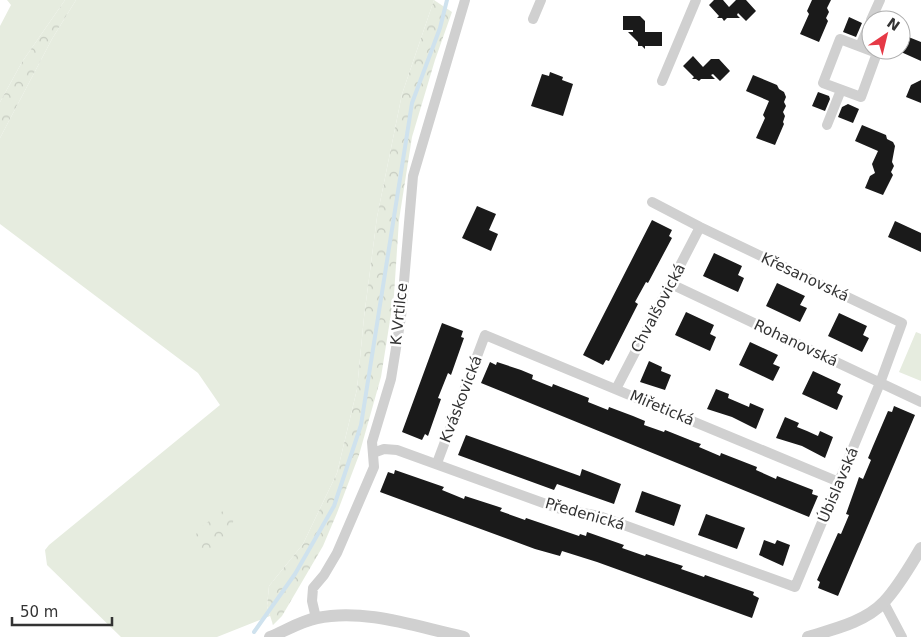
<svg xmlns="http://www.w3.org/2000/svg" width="921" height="637" font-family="'DejaVu Sans',sans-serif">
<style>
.grass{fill:#e6ecdf}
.forest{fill:url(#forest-crowns)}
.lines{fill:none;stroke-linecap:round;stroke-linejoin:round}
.stream{stroke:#cfe2ee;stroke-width:4}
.building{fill:#1a1a1a}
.minor{stroke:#d0d0d0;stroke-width:10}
.tertiary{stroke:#d0d0d0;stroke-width:12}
.labels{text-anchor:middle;stroke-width:5;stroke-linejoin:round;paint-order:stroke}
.street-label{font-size:15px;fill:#333;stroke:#fff}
</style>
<defs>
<pattern id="forest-crowns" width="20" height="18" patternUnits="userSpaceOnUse" patternTransform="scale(1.25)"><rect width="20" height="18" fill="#e6ecdf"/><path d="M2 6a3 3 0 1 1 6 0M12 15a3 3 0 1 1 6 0" fill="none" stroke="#c6cbc0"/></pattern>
</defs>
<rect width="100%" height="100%" fill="#fff"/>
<path class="grass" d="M7,0H65L22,62L0,102V26L11,5Z
M76,0H434L402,94L377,217L364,317L357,389L337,473L303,544L269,586L267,606L270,616L217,637H121L47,565L45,550L49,545L220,405L198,373L0,224V138L52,39Z
M916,332L921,334V381L899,372Z"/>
<path class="forest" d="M65,0H76L52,39L0,138V102L22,62Z
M434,0L452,12L435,60L412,137L399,220L394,295L381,377L359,455L337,513L323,546L282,616L273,625L267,606L269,586L303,544L337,473L357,389L364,317L377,217L402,94Z
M224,510L234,512C232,536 231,544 207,553L192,540L201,527Z"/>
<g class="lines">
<path class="stream" d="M254,632L295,574L334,506L361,425L412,103L440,28L447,0"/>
</g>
<path class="building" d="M714,0H723L729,7L736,0H746L756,11L746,21L738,13L737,15L740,18H727L724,21L722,18H717L719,16L709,5Z
M812,0H831L827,8L829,12L826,18L828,21L819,42L800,34L809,14L807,11Z
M623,16H640L645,21V32H662V46H645V49L642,46H638V42L628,32H633V30H623Z
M849,17L862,23L856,37L843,32Z
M901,34L921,42V61L901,52Z
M693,56L703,67L711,59H719L730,71L720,81L713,74L711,75L715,79H701L699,81L696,79H692L694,77L683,66Z
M550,72L563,77L562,80L573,84L563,116L531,106L542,74L549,76Z
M753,75L777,85L779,89L784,92L786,97L784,102L786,106L783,112L785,116L783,122L784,124L775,145L756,138L765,118L763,115L769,101L746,91Z
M921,80V103L906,97L911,85Z
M818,92L829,96L830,99L825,111L812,106Z
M848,104L859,109L853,123L838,117L842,107Z
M862,125L886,135L887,139L893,142L895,146L892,162L894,166L891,172L893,175L883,195L865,188L870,176L875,173L872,164L878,151L855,141Z
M477,206L496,214L489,230L498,234L491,251L462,238Z
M652,220L672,230L669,236L672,238L648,283L646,282L635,302L638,304L609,361L606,360L603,365L583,355Z
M895,221L921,233V252L888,237Z
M714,253L742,266L738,275L744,278L738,292L703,276Z
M777,283L805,296L800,305L807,308L800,322L766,306Z
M686,312L714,325L710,334L716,337L710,351L675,335Z
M839,313L867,326L863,335L869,338L862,352L828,336Z
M442,323L463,331L461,337L464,338L451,375L448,373L438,398L441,399L428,436L425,434L422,440L402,432Z
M750,342L778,355L773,364L780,367L773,381L739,365Z
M649,361L662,367L661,371L671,375L665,390L640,382Z
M490,362L496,365L497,362L521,370L533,375L532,379L552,387L553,384L589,398L588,402L608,410L609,407L633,416L645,421L644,425L664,432L665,430L695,442L701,444L699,447L720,456L721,453L757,467L756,470L776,479L777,476L813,490L812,494L818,496L809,517L481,383Z
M813,371L841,384L837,393L843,396L837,410L802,394Z
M716,389L729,394L728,398L749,407L750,403L764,409L756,429L732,417L707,409Z
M894,406L915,415L838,596L818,588L820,582L817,580L838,533L841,534L849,515L846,514L857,483L859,477L863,479L871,460L868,458L873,446L888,411L892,412Z
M785,417L799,423L797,427L807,431L818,436L820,431L833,437L825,458L802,446L776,438Z
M466,435L580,476L582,469L621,484L614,504L557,484L554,490L458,455Z
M395,470L444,487L442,490L464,499L465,496L496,506L502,508L500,511L525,520L526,518L579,536L580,534L586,536L587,532L624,545L622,548L645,556L646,554L683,566L681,569L704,577L705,575L754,592L753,595L759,598L752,618L597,562L562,551L560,556L535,549L380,492L388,472L394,474Z
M642,491L681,505L674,526L635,512Z
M706,514L745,528L737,549L698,535Z
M764,540L775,544L777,540L790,545L783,566L759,555Z"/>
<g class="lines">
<path class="minor" d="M533,19L541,0
M871,20L880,0
M840,39L877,53L861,97L823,83Z
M860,46L871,21
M662,81L696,0
M827,125L841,90
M671,284L921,402
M616,389L700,227
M373,453L384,449L397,450L557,508L599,516L795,587L880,383L902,323L700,227L652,202
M437,463L485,335L839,482
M884,603L902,637
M316,618L312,601L313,588L324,575L337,553L374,467L372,442L391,379L401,317L413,176L465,0"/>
<path class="tertiary" d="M270,637C285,631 301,621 317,618C365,608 417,627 464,637
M808,637C834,629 865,622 884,602C899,586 910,566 921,548"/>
</g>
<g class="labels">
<g class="street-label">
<text transform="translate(805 277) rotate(25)" y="5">Křesanovská</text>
<text transform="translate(658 308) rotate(-62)" y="5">Chvalšovická</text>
<text transform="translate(399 314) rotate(-84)" y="5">K Vrtilce</text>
<text transform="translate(796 343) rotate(25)" y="5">Rohanovská</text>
<text transform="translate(461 399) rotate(-69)" y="5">Kváskovická</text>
<text transform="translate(662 408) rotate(23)" y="5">Miřetická</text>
<text transform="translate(838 485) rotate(-67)" y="5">Úbislavská</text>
<text transform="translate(585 514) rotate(16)" y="5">Předenická</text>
</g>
</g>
<g transform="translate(886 35) rotate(35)"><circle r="24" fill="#ffffff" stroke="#adadad"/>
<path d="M0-4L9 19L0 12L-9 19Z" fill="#e63946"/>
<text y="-8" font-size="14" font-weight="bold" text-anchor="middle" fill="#333333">N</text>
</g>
<path d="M12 617v8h100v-8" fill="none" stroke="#333333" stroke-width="2.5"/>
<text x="20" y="617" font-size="15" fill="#333333" stroke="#ffffff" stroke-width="4" paint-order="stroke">50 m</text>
</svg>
